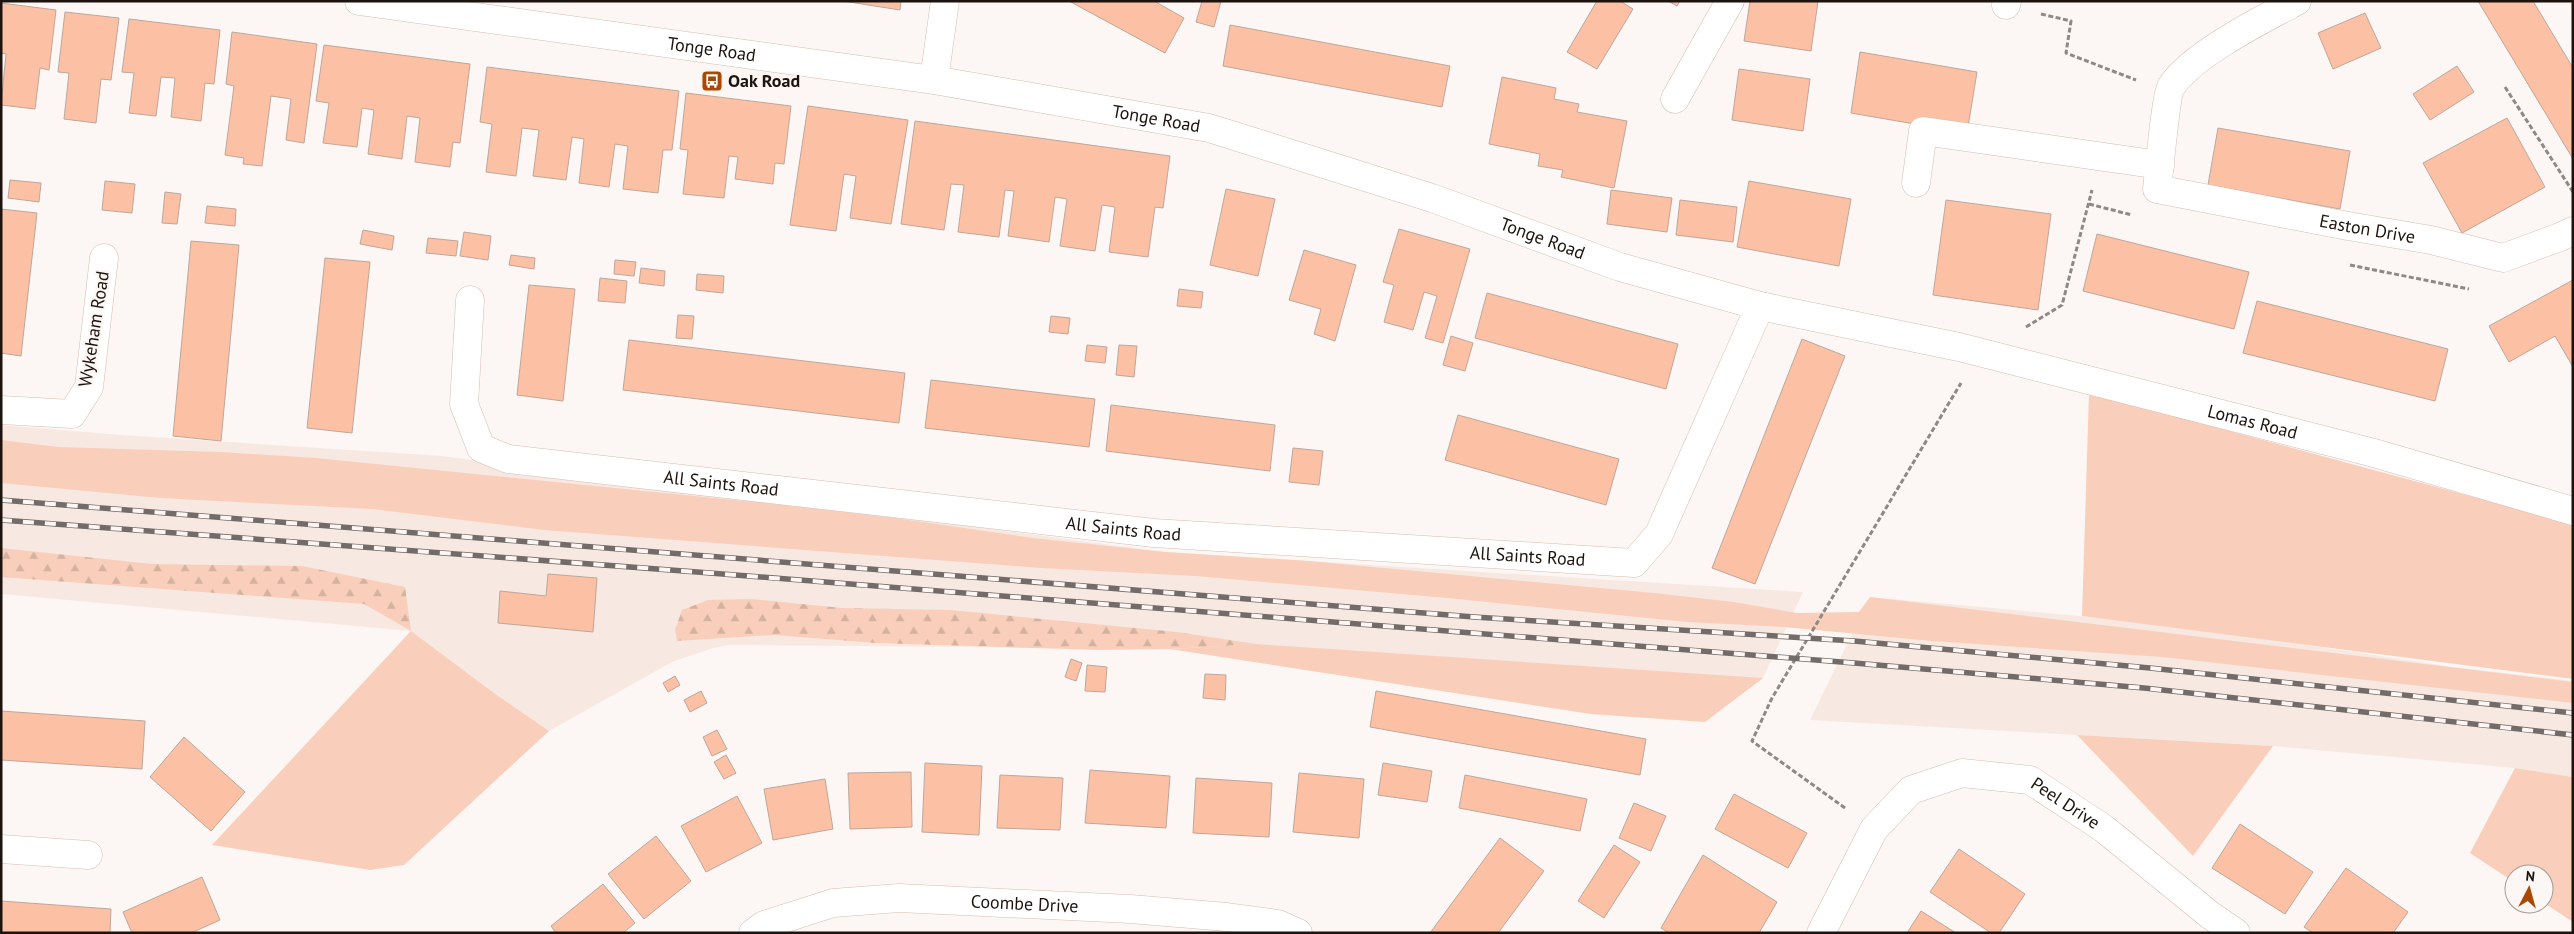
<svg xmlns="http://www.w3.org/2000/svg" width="2574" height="934" font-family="'PT Sans',sans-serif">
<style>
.built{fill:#f7e9e2}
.green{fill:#f9cfbb}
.forest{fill:url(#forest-firs)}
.building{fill:#fcc1a5;stroke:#bfa69a}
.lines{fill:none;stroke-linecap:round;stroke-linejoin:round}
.minor-casing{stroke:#d6bdb1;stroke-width:29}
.path{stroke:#8f8885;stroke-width:3;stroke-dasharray:5 2.5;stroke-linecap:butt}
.minor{stroke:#fff;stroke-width:28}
.rail-casing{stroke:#726b67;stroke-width:5.5}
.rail{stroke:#fcf7f4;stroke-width:4;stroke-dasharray:11;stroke-linecap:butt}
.labels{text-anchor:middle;stroke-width:5;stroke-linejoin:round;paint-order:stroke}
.street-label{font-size:18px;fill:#1c130f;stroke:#fcf7f4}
.poi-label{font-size:18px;font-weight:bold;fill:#1c130f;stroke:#fcf7f4;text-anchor:start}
</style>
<defs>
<pattern id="forest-firs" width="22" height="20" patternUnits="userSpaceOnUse" patternTransform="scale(1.25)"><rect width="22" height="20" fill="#f9cfbb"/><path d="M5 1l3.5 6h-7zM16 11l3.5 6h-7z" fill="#d5b1a0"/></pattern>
</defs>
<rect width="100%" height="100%" fill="#fcf7f4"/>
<path class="built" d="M1,425L121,435L442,456L1165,552L1803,592L1763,678L1705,722L1591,714L1170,649L730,645L713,648L672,662L549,731L494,693L411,631L1,594Z
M1870,597L2158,623L2454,667L2573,681V777L2515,768L2273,746L1810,720Z"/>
<path class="green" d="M2089,393L2573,524V679L2082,616Z
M1,440L59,447L221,452L316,458L774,504L895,518L1033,538L1165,552L1309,561L1654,593L1734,602L1797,613L1859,612L1870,597L2573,682V703L2162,657L1932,641L1784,627L1687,622L1447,598L1196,576L1041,568L544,530L372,509L160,498L1,483Z
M411,631L494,693L549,731L404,865L370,870L212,845Z
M1256,644L1763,678L1705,722L1591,714L1170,649Z
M2077,735L2273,746L2193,856Z
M2515,768L2573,777V922L2544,903V874H2514V882L2470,853Z"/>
<path class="forest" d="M1,548L152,564L302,566L405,587L411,631L364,604L1,577Z
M752,599L842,608L950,610L1177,632L1256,644L1170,649L1099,650L876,643L774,635L677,641L675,630L682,610L708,600Z"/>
<path class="building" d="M843,1H901L900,10Z
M1069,1H1154L1184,18L1165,53Z
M1202,1H1221L1214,27L1196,22Z
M1597,1H1620L1633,9L1597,69L1567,52Z
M1668,1H1680L1677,6Z
M1750,1H1818L1811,51L1744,41Z
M2478,1H2533L2573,68V159Z
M1,3L56,10L49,70L40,68L35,109L1,105L6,54L1,53Z
M65,12L119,18L111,80L101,79L96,123L64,119L69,73L58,72Z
M2365,13L2381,48L2333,69L2318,33Z
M129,19L220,30L214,84L205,83L201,121L171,117L175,78L161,77L156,116L129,113L134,73L122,72Z
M1230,25L1450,66L1442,107L1223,66Z
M232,32L317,44L304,143L286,140L291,99L271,96L262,166L243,164L244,158L225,155L234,86L226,84Z
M324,45L470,64L460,143L453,142L450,167L415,162L420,118L407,116L402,159L368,154L374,110L362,108L357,147L323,143L329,103L316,101Z
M1860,52L1977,72L1967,133L1851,113Z
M2457,66L2474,92L2430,120L2413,94Z
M487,67L679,91L672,150H663L658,193L623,189L628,146L615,144L609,187L579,183L584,139L572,137L566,180L533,176L539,130L522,128L516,176L486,172L492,124L480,122Z
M1739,69L1810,79L1803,131L1732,120Z
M1502,77L1556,88L1554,99L1579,104L1577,112L1627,121L1614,188L1561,177L1563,170L1538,166L1540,154L1489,144Z
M686,93L791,106L784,164L775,163L773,184L735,179L738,157L729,156L724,198L683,194L688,150L680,149Z
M808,106L908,120L891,224L850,218L856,176L844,174L836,231L790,225Z
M2507,118L2545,187L2462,233L2423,163Z
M915,121L1170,156L1163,208L1155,207L1148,257L1109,252L1115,207L1102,205L1095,251L1060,246L1067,199L1055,197L1049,242L1008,236L1014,191L1005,190L999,237L958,232L964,185L951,184L944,230L901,224Z
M2218,128L2350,151L2340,209L2208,185Z
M10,180L41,183L39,202L8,198Z
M105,181L135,184L132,213L102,210Z
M1749,181L1851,199L1839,266L1737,247Z
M1226,189L1275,199L1258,276L1210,265Z
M1611,190L1672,198L1667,232L1607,224Z
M165,192L181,194L177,224L162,223Z
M1680,200L1737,207L1733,242L1676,235Z
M1946,200L2051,214L2038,310L1933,295Z
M207,206L236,209L235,226L205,223Z
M1,209L37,213L21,356L1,353Z
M1399,229L1470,249L1443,343L1425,338L1437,296L1424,292L1413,330L1384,322L1394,285L1383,282Z
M363,230L394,236L392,250L360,244Z
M464,232L491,236L488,260L460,256Z
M2097,234L2249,272L2234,329L2083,291Z
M428,238L458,241L456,256L426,253Z
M191,241L239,245L221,441L173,436Z
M1304,250L1356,265L1335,341L1314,334L1321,309L1289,300Z
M511,255L535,258L534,269L509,265Z
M325,258L370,262L352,433L307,428Z
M615,260L636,262L634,276L614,274Z
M641,268L665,271L664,286L639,283Z
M697,274L724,276L723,293L696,290Z
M600,278L627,281L625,303L598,301Z
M2573,280V367L2555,336L2509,362L2489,326Z
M529,285L575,289L563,401L517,395Z
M1179,289L1203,292L1201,308L1177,306Z
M1487,293L1678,344L1666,389L1475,338Z
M2257,301L2448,349L2435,401L2243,353Z
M678,315L694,316L692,339L676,338Z
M1051,316L1070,318L1068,334L1049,332Z
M1451,336L1473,343L1465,371L1443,365Z
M1802,339L1845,356L1755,584L1712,568Z
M629,340L905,373L899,423L623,390Z
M1087,345L1107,347L1105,363L1085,361Z
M1119,345L1137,346L1134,377L1116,375Z
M931,380L1095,399L1089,447L925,428Z
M1111,405L1275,425L1270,471L1106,451Z
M1458,415L1619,459L1606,505L1445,460Z
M1293,448L1323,451L1319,485L1289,482Z
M548,574L597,578L593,632L498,623L500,591L546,596Z
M1071,659L1082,663L1076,681L1065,677Z
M1087,665L1107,667L1105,692L1085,691Z
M1205,674L1226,675L1225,700L1203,698Z
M675,676L680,685L668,692L663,683Z
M701,691L707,703L690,712L684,700Z
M1376,691L1646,739L1640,775L1370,727Z
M1,711L145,721L142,769L1,760Z
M717,730L727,749L712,756L703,737Z
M184,737L245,792L211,831L150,777Z
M726,755L736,773L724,779L714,762Z
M925,763L982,766L979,835L922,832Z
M1383,763L1432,771L1427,802L1378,795Z
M1090,770L1170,776L1166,828L1085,823Z
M911,772L912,827L850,829L848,773Z
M1299,773L1364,779L1359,838L1293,832Z
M1000,775L1063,778L1060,830L997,828Z
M1465,775L1587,799L1580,831L1459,808Z
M1196,778L1272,783L1269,837L1193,833Z
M825,779L833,829L773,840L764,789Z
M1734,794L1807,833L1788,868L1715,829Z
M737,796L762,843L706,872L681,826Z
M1634,803L1666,816L1651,851L1619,838Z
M2240,824L2313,872L2285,914L2212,868Z
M656,836L691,881L644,919L608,874Z
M1500,838L1544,871L1498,933H1430Z
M1614,845L1640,862L1604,918L1578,901Z
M1959,849L2025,894L1999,933H1991L1930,892Z
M1703,855L1777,902L1759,933H1669L1661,928Z
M2346,868L2408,912L2393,933H2313L2304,927Z
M202,877L220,920L191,933H132L123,912Z
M603,884L635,923L623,933H556L551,926Z
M1,901L111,909L110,933H1Z
M1921,911L1956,933H1907Z"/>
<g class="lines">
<g class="minor-casing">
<g id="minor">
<path id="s1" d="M359,1L934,80L1209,128L1432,198L1620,267L1760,306L1959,347L2374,453L2573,511"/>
<path id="s2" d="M2297,1C2263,19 2191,55 2171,87C2166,95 2159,173 2157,189L2348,226L2431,240L2503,258L2560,237L2573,231"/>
<path d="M2006,5L2007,1"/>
<path d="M934,80L945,1"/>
<path d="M1675,99L1730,1"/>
<path d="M1916,183L1923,131L2160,165"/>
<path id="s3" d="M470,300L464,404L481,448L508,459L1154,533L1634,563L1659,534L1760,306"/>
<path d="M1,410L72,414L89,387L104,258"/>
<path d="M1,849L88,855"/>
<path id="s4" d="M753,933L764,925L833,903L899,898L1130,909L1227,917L1278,924L1298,933"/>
<path id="s5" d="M1821,933L1874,829L1911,790L1962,773L2030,780L2103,828L2210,915L2236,933"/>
</g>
</g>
<path class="path" d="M2041,14L2071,21L2066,53L2136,80
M2505,87L2573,192
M2089,204L2132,215
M2350,265L2469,289
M2026,327L2062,305L2092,190
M1845,808L1752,741L1772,698L1961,383"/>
<use href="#minor" class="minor"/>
<g class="rail-casing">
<path id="rail" d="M1,500L1474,617L1854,641L2150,668L2573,713
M1,520L697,572L1854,663L2144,688L2573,735"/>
</g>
<use href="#rail" class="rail"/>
</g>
<defs>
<g id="bus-square" transform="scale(1.125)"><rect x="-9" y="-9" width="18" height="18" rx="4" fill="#a94802" stroke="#fcf7f4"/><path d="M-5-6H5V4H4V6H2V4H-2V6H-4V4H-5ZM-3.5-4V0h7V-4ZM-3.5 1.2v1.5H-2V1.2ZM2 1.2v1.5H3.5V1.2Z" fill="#fff"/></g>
</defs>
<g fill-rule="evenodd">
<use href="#bus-square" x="712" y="81"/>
</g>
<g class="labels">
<g class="street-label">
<text dy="6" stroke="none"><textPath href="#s1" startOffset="356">Tonge Road</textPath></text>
<text dy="6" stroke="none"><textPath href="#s1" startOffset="806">Tonge Road</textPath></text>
<text dy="6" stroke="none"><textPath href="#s2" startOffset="471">Easton Drive</textPath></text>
<text dy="6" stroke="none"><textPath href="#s1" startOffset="1211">Tonge Road</textPath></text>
<text transform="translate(94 329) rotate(-81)" y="6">Wykeham Road</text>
<text dy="6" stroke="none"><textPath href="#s1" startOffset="1945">Lomas Road</textPath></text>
<text dy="6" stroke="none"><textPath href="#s3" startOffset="395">All Saints Road</textPath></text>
<text dy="6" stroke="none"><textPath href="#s3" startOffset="800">All Saints Road</textPath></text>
<text dy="6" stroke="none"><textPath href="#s3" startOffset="1205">All Saints Road</textPath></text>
<text dy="6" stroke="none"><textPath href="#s5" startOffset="335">Peel Drive</textPath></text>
<text dy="6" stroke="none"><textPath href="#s4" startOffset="278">Coombe Drive</textPath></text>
</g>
<g class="poi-label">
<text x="728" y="87">Oak Road</text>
</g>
</g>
<rect width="2574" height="934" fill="none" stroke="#1c130f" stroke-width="5"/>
<g transform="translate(2529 889) rotate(6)"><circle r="24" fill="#fcf7f4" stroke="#a29c98"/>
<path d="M0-4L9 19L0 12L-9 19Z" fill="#a94802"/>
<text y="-8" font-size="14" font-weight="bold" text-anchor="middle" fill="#1c130f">N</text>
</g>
</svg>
